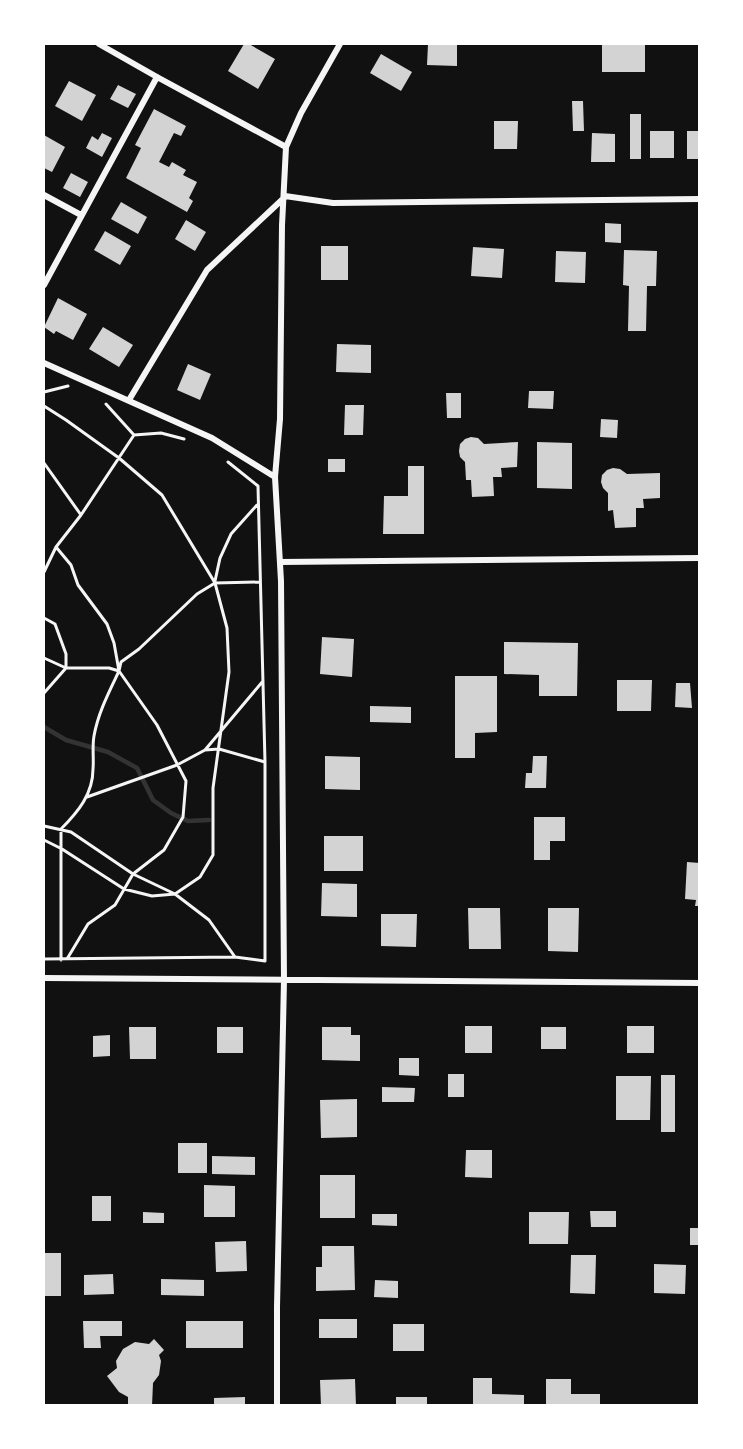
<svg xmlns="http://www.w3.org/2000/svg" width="743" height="1449" font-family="Ubuntu,sans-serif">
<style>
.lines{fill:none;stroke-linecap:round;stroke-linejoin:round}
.stream{stroke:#333;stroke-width:4.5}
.building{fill:#d3d3d3}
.path{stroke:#f5f5f5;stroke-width:3}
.minor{stroke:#f5f5f5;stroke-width:6}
</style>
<rect width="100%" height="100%" fill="#111"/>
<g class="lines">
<path class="stream" d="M44,727L66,740L108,752L137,768L153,800L171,813L188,821L209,820"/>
</g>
<path class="building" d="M244,44H249L275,59L258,89L228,71Z
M428,44H457V66L427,65Z
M602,44H645V72H602Z
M381,54L412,72L401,91L370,73Z
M69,81L96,95L82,121L55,106Z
M118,85L136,94L128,108L110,99Z
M572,101H583L584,131H573Z
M154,109L186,126L181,136L174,133L159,162L169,167L172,162L186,170L183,175L197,182L189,198L193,201L187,212L126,178L141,148L135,145Z
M630,114H641V159H630Z
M494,121H518L517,149H494Z
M650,131H674V158H650Z
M687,131H699V159H687Z
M102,133L112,138L102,157L86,148L92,136L98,140Z
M592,133L615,134V162H591Z
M44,135L65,147L52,172L44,168Z
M71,173L88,182L80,197L63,188Z
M121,202L147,217L138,234L111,219Z
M186,220L206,232L195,251L175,239Z
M605,223L621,224V243L605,242Z
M105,231L131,246L120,265L94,250Z
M321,246H348V280H321Z
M473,247L504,249L502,278L471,276Z
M624,250L657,251L656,286H647L646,331H628L629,286L623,285Z
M556,251L586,252L585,283L555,282Z
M58,298L87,314L73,340L56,331L54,334L44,327Z
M103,327L133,345L119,367L89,349Z
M337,344L371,345V373L336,372Z
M188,364L211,374L200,400L177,390Z
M529,391H554L553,409L528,408Z
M446,393H461V418H447Z
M345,405H364L363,435H344Z
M601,419L618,420L617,438L600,437Z
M471,437L478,438L484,444L518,442L517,467L501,468L502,477H493L494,496L472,497L471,480H466L465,462L460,457L459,451L460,444L465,439Z
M537,442L572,443V489L537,488Z
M328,459H345V472H328Z
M408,466H424V534H383L384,496H408Z
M613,468L620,469L627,474L660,473V498L643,499L644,508H636V527L615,528L613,510L608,511V493L603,488L601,482L602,475L607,470Z
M322,637L354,639L352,677L320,674Z
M504,642L578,643L577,696H539V675L504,674Z
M455,676H497V732L475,733V758H455Z
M617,680H652L651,711H617Z
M676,683H690L692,708L675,707Z
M370,706L411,707V723L370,722Z
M325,756L360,757V790L325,789Z
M533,756H547L546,788H525L526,773H532Z
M534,817H565V841H550V860H534Z
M324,836H363V871H324Z
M687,862L700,863V906H695L696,900L685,899Z
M322,883L357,884V917L321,916Z
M468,908H500L501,949H469Z
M548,908H579L578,952L548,951Z
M381,914H417L416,947L381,946Z
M465,1026H492V1053H465Z
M627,1026H654V1053H627Z
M129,1027H156V1059H130Z
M217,1027H243V1053H217Z
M322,1027H351V1035H360V1061L322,1060Z
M541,1027H566V1049H541Z
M110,1035V1056L93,1057V1036Z
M399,1058H419V1076L399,1075Z
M448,1074H464V1097H448Z
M661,1075H675V1132H661Z
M616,1076H651L650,1120H616Z
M382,1087L415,1088L414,1102H382Z
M357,1099V1137L321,1138L320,1100Z
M178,1143H207V1173H178Z
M466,1150H492V1178L465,1177Z
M212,1156L255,1157V1175L212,1174Z
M320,1175H355V1218H320Z
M204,1185L235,1186V1217H204Z
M92,1196H111V1221H92Z
M590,1211H616V1227H591Z
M143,1212L164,1213V1223H143Z
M529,1212H569L568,1244H529Z
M372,1214H397V1226L372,1225Z
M690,1228H700V1245H690Z
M246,1241L247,1271L216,1272L215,1242Z
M322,1246H354L355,1290L316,1291V1267H322Z
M44,1253H61V1296H44Z
M571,1255H596L595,1294L570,1293Z
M654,1264L686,1265L685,1294L654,1293Z
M113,1274L114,1294L84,1295V1275Z
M161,1279L204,1280V1296L161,1295Z
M375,1280L398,1281V1298L374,1297Z
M319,1319H357V1338H319Z
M83,1321H122V1336H100L101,1348H84Z
M186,1321H243V1348H186Z
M393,1324H424V1351H393Z
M154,1339L164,1350L159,1355L161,1361L159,1375L153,1383L152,1406H128V1397L119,1392L107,1376L117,1368L116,1361L123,1349L135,1342L149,1344Z
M473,1378H492V1394L524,1395V1406H473Z
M355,1379L356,1406H321L320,1380Z
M546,1379H571V1394H600V1406H546Z
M245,1397V1406H214V1398Z
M396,1397H427V1406H396Z"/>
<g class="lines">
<path class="path" d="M44,392L68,386
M106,404L134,435L161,433L184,439
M44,406L66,420L119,458L162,495L215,583L227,628L229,672L213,788V855L200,877L175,894L152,896L124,889L62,849L44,840
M44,463L81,515
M56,547L71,565L78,585L107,624L114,643L119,671L157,725L186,781L183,817L164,850L133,874L115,905L88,924L67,959
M44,572L56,547L81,515L134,435
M215,581L220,558L231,534L257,505
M44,618L55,624L66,654V668L44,693
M44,658L66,668H109L119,671L121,662L139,649L197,594L215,583L260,582
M205,750L219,749L265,762
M87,797L177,765L205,750L263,681
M44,826L71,832L133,874L175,894L209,920L235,957
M44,959L235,957L265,961V762L258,486L228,462
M61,960V829C78,812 93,794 93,769C94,758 92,747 94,736C98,713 109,692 119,671"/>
<path class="minor" d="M99,44L157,77L286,147L282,225L280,419L275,477L281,581L284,980L277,1307V1406
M286,147L301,113L340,44
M44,195L81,215
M285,196L333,203L700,199
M44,285L157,77
M44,363L212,438L275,477
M129,400L207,270L285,197
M280,562L700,558
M44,978L700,983"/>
</g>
<rect width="743" height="1449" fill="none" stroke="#ffffff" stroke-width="90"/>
</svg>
